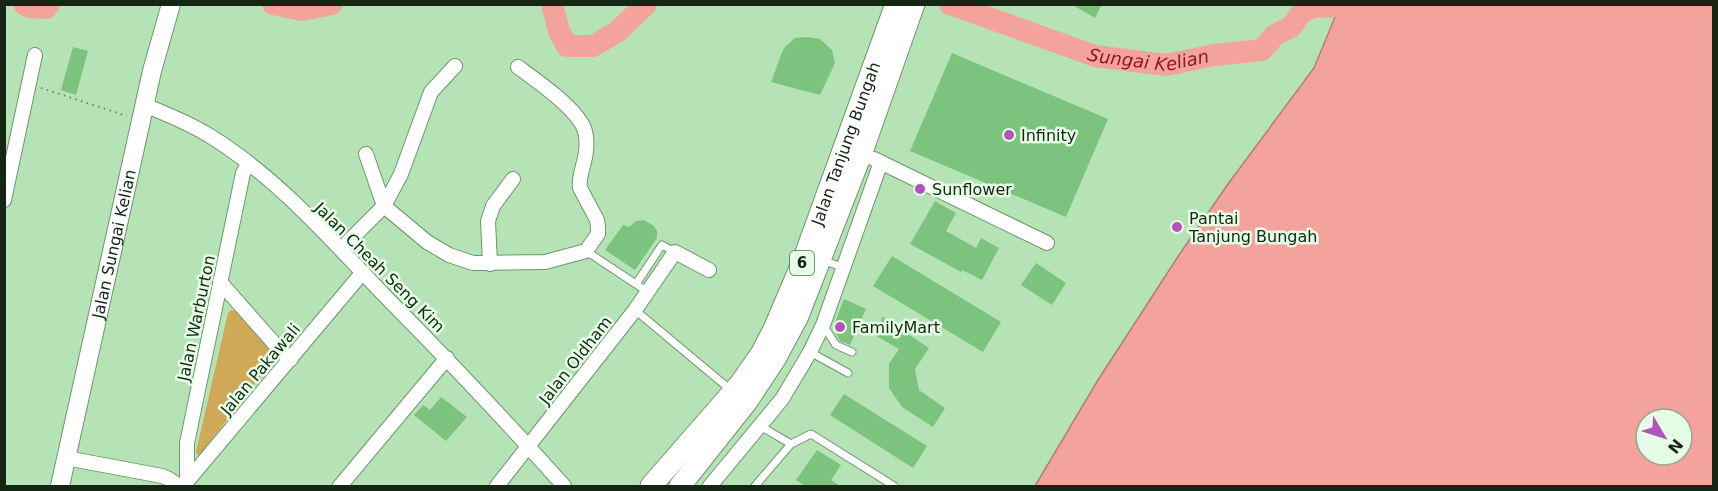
<svg xmlns="http://www.w3.org/2000/svg" width="1718" height="491" font-family="'DejaVu Sans',sans-serif">
<style>
.green{fill:#cfa957}
.water{fill:#f4a39c;stroke:#b17e74;stroke-width:1.5;fill-rule:evenodd}
.lines{fill:none;stroke-linecap:round;stroke-linejoin:round}
.river{stroke:#f4a39c;stroke-width:22}
.building{fill:#7cc37d}
.lane-casing{stroke:#6c976c;stroke-width:9}
.street-casing{stroke:#6c976c;stroke-width:16}
.secondary-casing{stroke:#6c976c;stroke-width:20}
.primary-casing{stroke:#6c976c;stroke-width:23}
.path{stroke:#6b8b6b;stroke-width:2;stroke-dasharray:1.5 4.5;stroke-linecap:butt}
.lane{stroke:#fff;stroke-width:7}
.street{stroke:#fff;stroke-width:14}
.secondary{stroke:#fff;stroke-width:18}
.primary{stroke:#fff;stroke-width:21}
.poi-dot{fill:#b252ba;stroke:#e6fde6;stroke-width:2}
.labels{text-anchor:middle;stroke-width:5;stroke-linejoin:round;paint-order:stroke}
.shield{fill:#e6fde6;stroke:#546654;stroke-width:1.5}
.shield-label{font-size:15px;font-weight:bold;fill:#152615}
.poi-label{font-size:16px;fill:#152615;stroke:#e6fde6;text-anchor:start}
.street-label{font-size:16px;fill:#152615;stroke:#e6fde6}
.water-label{font-size:18px;font-style:italic;fill:#8d171e;stroke:#e6fde6}
</style>
<rect width="100%" height="100%" fill="#b6e3b5"/>
<path class="green" d="M231,310L236,311L274,354V359L199,456L196,452L228,313Z"/>
<path class="water" d="M1340,5H1713V486H1035L1098,380L1179,255L1228,184L1314,68ZM1646,419H1682V455H1646Z"/>
<g class="lines">
<g class="river">
<path d="M24,4L29,7L46,8L49,4"/>
<path d="M273,4L302,10L332,4"/>
<path d="M552,4L559,31L567,46H593L617,32L646,4"/>
<path id="s1" d="M950,4L1095,56L1166,65L1214,55L1262,50L1275,35L1291,27L1302,12L1313,7L1340,6"/>
</g>
</g>
<path class="building" d="M1071,4H1102L1095,18Z
M807,37L820,39L832,50L835,63L820,95L771,82L782,52L786,46L795,38Z
M73,47L88,51L76,95L61,90Z
M952,53L1108,119L1066,217L910,151Z
M935,201L956,213L946,231L976,248L981,238L999,248L982,280L962,270L961,272L910,244Z
M644,220L654,226L657,231V238L635,270L605,250L623,225L629,227L636,221Z
M892,256L1001,322L983,352L873,286Z
M1036,263L1066,283L1052,305L1021,285Z
M844,299L866,309L850,345L840,341L833,327Z
M883,317L903,328L902,330L929,348L915,369L919,390L945,408L933,427L902,407L889,388V364L899,349L873,334Z
M844,394L927,446L913,468L830,415Z
M441,397L467,417L446,441L414,415L423,405L430,410Z
M817,450L841,465L831,480L840,486H805L796,480Z"/>
<g class="lines">
<g class="lane-casing">
<path id="lane" d="M586,251L648,292
M822,260L842,267
M636,284L662,245L675,252
M635,310L732,391
M823,325L836,345L852,352
M810,352L848,373
M760,426L791,444L811,434L894,486
M755,486L791,444"/>
</g>
<g class="street-casing">
<path id="street" d="M144,105C167,114 189,123 210,136C278,178 332,241 387,298C448,360 507,422 564,486
M366,154L384,206L427,242L449,255L473,263L545,262L586,251L598,234V227L597,220L580,188C578,176 585,164 586,151C587,142 586,131 582,124C569,103 537,81 518,67
M874,159L1047,243
M4,200L35,55
M341,249L384,206L401,174L431,92L455,66
M490,264L488,221L493,206L513,179
M220,282L280,350L291,359
M66,458L162,476L169,479L179,486
M187,482V443L243,173L249,163
M184,485L363,272
M340,486L447,358
M497,486L635,310L675,252L709,270
M710,486L782,399L810,352L823,325L881,162"/>
</g>
<g class="secondary-casing">
<g id="secondary">
<path id="s2" d="M60,486L152,71L171,4"/>
</g>
</g>
<g class="primary-casing">
<g id="primary">
<path id="s3" d="M651,486L740,384L761,354L774,329L803,261L896,4"/>
<path d="M680,486L748,400L775,359L798,316L862,152L914,4"/>
</g>
</g>
<path class="path" d="M41,88L127,116"/>
<use href="#lane" class="lane"/>
<use href="#street" class="street"/>
<use href="#secondary" class="secondary"/>
<use href="#primary" class="primary"/>
</g>
<g class="poi-dot">
<circle cx="1009" cy="135" r="6"/>
<circle cx="920" cy="189" r="6"/>
<circle cx="1177" cy="227" r="6"/>
<circle cx="840" cy="327" r="6"/>
</g>
<g class="labels">
<rect class="shield" x="790" y="251" width="24" height="24" rx="4.5"/>
<g class="shield-label">
<text x="802" y="268">6</text>
</g>
<g class="poi-label">
<text x="1021" y="141">Infinity</text>
<text x="932" y="195">Sunflower</text>
<text x="1189" y="224">Pantai<tspan x="1189" dy="18">Tanjung Bungah</tspan></text>
<text x="852" y="333">FamilyMart</text>
</g>
<g class="street-label">
<text dy="6" stroke="none"><textPath href="#s3" startOffset="399">Jalan Tanjung Bungah</textPath></text>
<text dy="6" stroke="none"><textPath href="#s2" startOffset="248">Jalan Sungai Kelian</textPath></text>
<text transform="translate(380 267) rotate(45)" y="6">Jalan Cheah Seng Kim</text>
<text transform="translate(196 318) rotate(-78)" y="6">Jalan Warburton</text>
<text transform="translate(575 360) rotate(-52)" y="6">Jalan Oldham</text>
<text transform="translate(260 369) rotate(-50)" y="6">Jalan Pakawali</text>
</g>
<g class="water-label">
<text dy="6" stroke="none"><textPath href="#s1" startOffset="208">Sungai Kelian</textPath></text>
</g>
</g>
<rect width="1718" height="491" fill="none" stroke="#152615" stroke-width="12"/>
<g transform="translate(1664 437) rotate(129)"><circle r="28" fill="#e6fde6" stroke="#92a792" stroke-width="1.5"/>
<path d="M0-4.5L10 22L0 15L-10 22Z" fill="#b252ba"/>
<text y="-9" font-size="16" font-weight="bold" text-anchor="middle" fill="#152615">N</text>
</g>
</svg>
